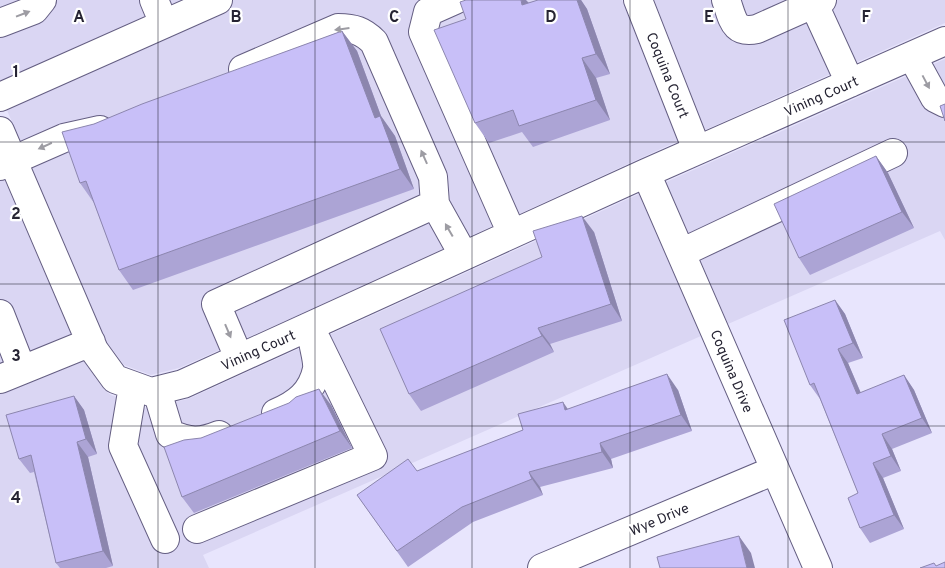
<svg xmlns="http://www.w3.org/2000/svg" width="945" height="568" font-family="Overpass,sans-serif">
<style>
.built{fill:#dad6f3}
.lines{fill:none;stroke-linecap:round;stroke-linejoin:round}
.minor-casing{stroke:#645e82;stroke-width:30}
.minor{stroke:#fff;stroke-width:28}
.wall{fill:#aca4d5}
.shaded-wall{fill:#8c86ae}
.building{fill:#c8bff8;stroke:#8c86ae}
.oneway{fill:#9d9ca3}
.grid{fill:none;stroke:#262433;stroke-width:1;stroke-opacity:0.55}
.labels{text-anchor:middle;stroke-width:4.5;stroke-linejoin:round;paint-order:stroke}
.street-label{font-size:14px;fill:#262433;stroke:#fff}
.grid-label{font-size:16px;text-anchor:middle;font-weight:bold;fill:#262433;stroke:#fff;stroke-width:4.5;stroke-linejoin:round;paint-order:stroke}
</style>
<rect width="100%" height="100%" fill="#e8e5fd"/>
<path class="built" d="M0,0H622L678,141L305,312L179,368L151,375L124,365L106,341L0,94Z
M654,0H945V23L705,130Z
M945,59V240L940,231L728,324L666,182Z
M0,169L81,357L104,390L111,395L146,408L188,399L639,194L701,336L203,555L209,568H0Z"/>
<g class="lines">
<g class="minor-casing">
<path id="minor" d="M154,0L164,24
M455,0L428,12L423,32L512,234
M638,0L697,150
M726,0C733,19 733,34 757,29L822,0
M812,0L850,83
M0,23L34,10L42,0
M912,56L935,98L945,103
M243,69L338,28C354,28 363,31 374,42L433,177L435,204L464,256
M0,97L218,0
M0,131L94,350L115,379L151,392L183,384L646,173L945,41
M0,166L64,138L100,130
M646,173L818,568
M681,253L893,153
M0,314L22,370
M239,358L216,304L435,204
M0,379L91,342
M133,386L123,446L165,539
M157,391L170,434C190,442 199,443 219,435
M276,413C297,404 312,393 317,369C318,361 314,349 313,341
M197,529L373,456L310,327
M542,568L775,470"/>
</g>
<use href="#minor" class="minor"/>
</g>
<path class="wall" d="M538,0H581L587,9L610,74L596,78L610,120L533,147L522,132L489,143L475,123L529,3Z
M342,31L357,51L381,116L395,136L414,189L133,290L119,270L94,203L80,183L94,124Z
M876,156L888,173L914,228L810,275L799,258Z
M594,232L622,321L550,344L554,352L421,411L409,394L542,257Z
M835,300L845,314L863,358L848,363L861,393L904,375L914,390L932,433L892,449L901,471L883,478L904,529L870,543L860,528L858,493L820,399L810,385Z
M678,390L692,431L611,459L613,468L540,487L543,495L473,522L408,567L357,495L523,430L568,409Z
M74,396L84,410L97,454L88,457L113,566L106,568H60L56,563L34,472L30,473L19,459Z
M331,405L352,448L194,513L182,497L201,438Z"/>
<path class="shaded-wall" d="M521,0H526L529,3L522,5Z
M577,0H581L587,9L610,74L596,54Z
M342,31L357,51L381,116L395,136L414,189L400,169L375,118Z
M582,58L596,78L610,120L596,100Z
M876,156L888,173L914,228L902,212Z
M582,216L594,232L622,321L611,304Z
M835,300L845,314L863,358L853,343Z
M538,328L550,344L554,352L542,336Z
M838,349L848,363L867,408L857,394Z
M667,374L678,390L692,431L681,415Z
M904,375L914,390L932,433L922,418Z
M319,389L331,405L352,448L340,431Z
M74,396L84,410L97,454L86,439Z
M563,402L574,418L565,410Z
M882,434L892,449L901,471L891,456Z
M77,442L88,457L113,566L103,551Z
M600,443L611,459L613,468L602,452Z
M873,463L883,478L904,529L894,515Z
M529,472L540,487L543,495L532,479Z
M739,536L751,553L755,568H747Z"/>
<path class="building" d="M466,0H521L522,5L538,0H577L596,54L582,58L596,100L519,126L513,110L475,123L434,30L466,19L460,2Z
M342,31L375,118L380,116L400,169L119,270L86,181L80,183L62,132L94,124L142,104Z
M945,104V121L940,106Z
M876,156L902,212L799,258L774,204Z
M582,216L611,304L538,328L542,336L409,394L380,329L542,257L533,231Z
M835,300L853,343L838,349L857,394L904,375L922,418L882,434L891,456L873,463L894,515L860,528L848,498L858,493L814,383L810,385L784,320Z
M667,374L681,415L600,443L602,452L529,472L532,479L462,507L397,551L357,495L408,459L417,471L523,430L518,414L563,402L565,410Z
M319,389L340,431L182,497L164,447L184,440L201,438L289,403L296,397Z
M74,396L86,439L77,442L103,551L56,563L31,455L19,459L6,415Z
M739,536L747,568H660L657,557Z
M945,562V568H920L934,563L936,566Z"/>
<defs><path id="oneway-solid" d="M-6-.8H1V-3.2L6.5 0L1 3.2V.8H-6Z" transform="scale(1.25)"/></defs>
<g class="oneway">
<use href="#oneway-solid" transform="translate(23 14) rotate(-21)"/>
<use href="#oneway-solid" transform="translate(342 29) rotate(173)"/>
<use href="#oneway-solid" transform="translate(926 82) rotate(62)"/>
<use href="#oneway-solid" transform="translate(45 146) rotate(156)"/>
<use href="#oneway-solid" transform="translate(424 157) rotate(-114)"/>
<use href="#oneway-solid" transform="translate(449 230) rotate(-120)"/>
<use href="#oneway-solid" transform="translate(228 331) rotate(67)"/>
</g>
<path class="grid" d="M158,0V568M315,0V568M472,0V568M630,0V568M788,0V568M0,142H945M0,284H945M0,426H945"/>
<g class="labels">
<g class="street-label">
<text transform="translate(668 75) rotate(68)" y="5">Coquina Court</text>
<text transform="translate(821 96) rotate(-24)" y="5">Vining Court</text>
<text transform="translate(258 350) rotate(-24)" y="5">Vining Court</text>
<text transform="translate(732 371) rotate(67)" y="5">Coquina Drive</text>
<text transform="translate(659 519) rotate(-23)" y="5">Wye Drive</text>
</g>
</g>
<g class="grid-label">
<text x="79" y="22">A</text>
<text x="236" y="22">B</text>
<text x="394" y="22">C</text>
<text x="551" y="22">D</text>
<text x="709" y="22">E</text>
<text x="866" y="22">F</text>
<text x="16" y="77">1</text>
<text x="16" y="219">2</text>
<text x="16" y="361">3</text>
<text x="16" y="503">4</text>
</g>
</svg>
